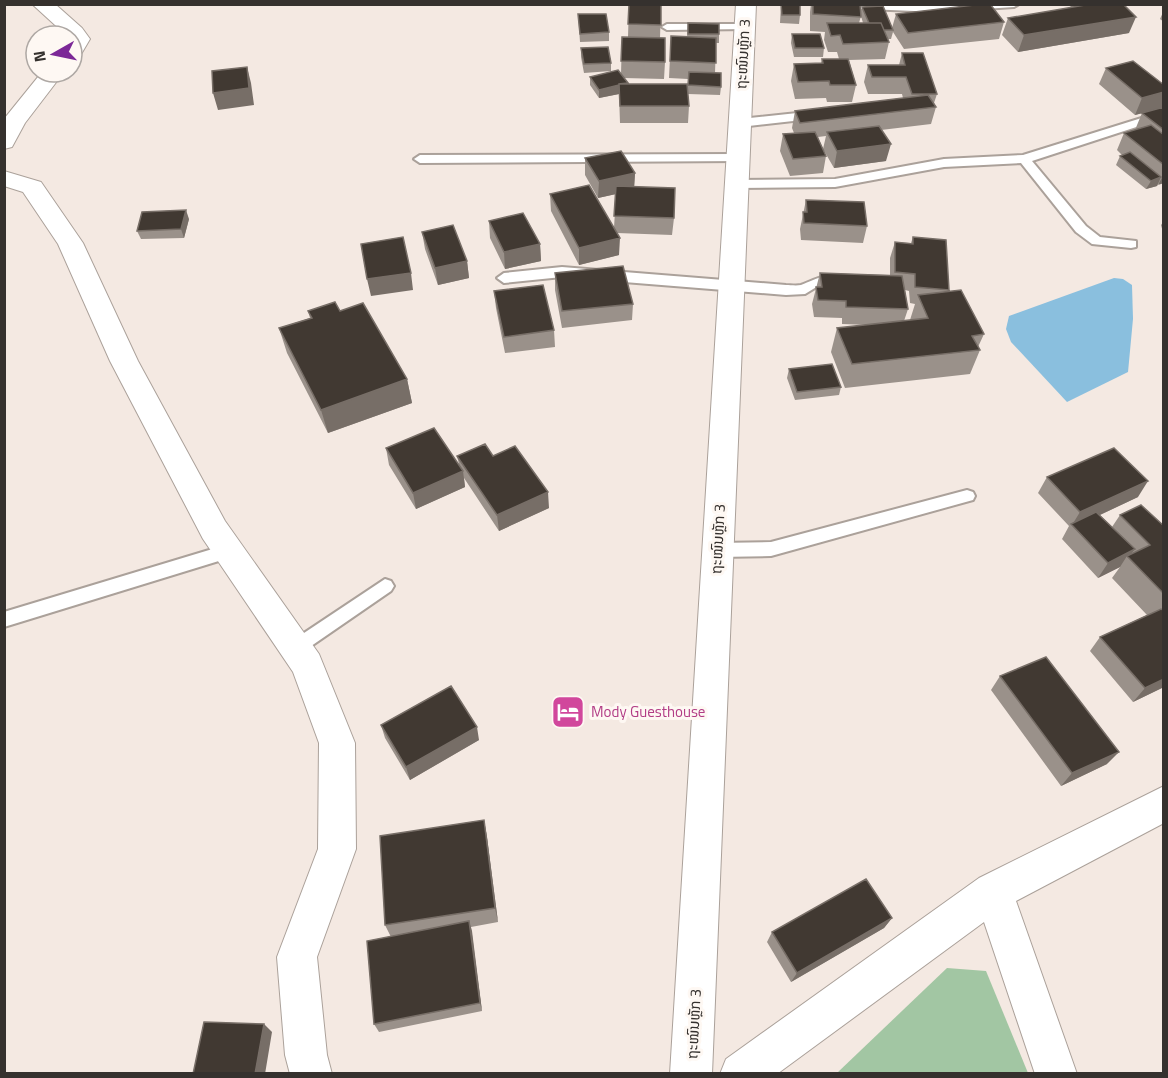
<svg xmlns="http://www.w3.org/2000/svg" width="1168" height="1078" font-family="'Titillium Web','Noto Sans Lao',sans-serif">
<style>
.green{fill:#a2c6a3}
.water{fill:#8abfde}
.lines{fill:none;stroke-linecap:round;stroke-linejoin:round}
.service-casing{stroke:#aba19a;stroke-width:4}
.minor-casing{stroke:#aba19a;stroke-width:2}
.service{fill:#fff;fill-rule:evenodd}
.minor{fill:#fff;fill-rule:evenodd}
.wall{fill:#9a918a;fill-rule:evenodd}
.shaded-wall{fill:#776e67}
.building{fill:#413932;stroke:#776e67;stroke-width:1.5}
.labels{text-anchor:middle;stroke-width:6;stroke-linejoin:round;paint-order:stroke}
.street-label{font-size:15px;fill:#35312e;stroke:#fef8f3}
.hotel-label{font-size:15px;fill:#b23c85;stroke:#fef8f3;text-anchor:start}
</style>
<rect width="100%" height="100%" fill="#f4e9e2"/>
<path class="green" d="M947,968L986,971L1028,1073H837Z"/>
<path class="water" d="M1114,278L1123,279L1132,285L1133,319L1128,372L1067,402L1011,342L1006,329L1009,316Z"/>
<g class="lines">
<g class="service-casing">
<path id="service" d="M814,4H1019L1014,7L938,12L819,7Z
M745,24L750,27L749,29L667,30L662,27L667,24Z
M816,111L822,115L820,118L740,127L734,123L740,119Z
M1164,111V118L1032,161L1086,226L1100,237L1136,241V247L1131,248L1092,244L1076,232L1021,163L944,167L835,187L736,188L730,184L736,180L835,179L944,159L1023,155Z
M738,154L744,158L742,161L420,163L414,159L420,155Z
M562,267L786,285C790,285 796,286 801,285C812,281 835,268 846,281L839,286H818L805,294L786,295L562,277L504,283L497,278L504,273Z
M967,490L973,492L975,496L973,500L771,556L717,557L711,555L709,550L711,545L717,543L771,542Z
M229,544L235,546L237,551L235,556L4,627V612Z
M385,579L391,581L394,586L391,591L301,653L295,656L289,653L286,648L289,643Z"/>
</g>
<g class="minor-casing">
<path id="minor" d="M32,4H55L82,28L90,39L80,56L72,57V36H67Z
M736,4H756L712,1074H670Z
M42,72H64L25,123L12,147L4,149V119Z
M4,171L41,182L83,243L138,361L225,521L319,654L355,743L356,849L317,957L327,1055L332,1074H290L285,1055L277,957L318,849L319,743L293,672L203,539L110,361L58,244L23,192L4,186Z
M1164,786V823L1016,901L1077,1074H1035L984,922L777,1074H720L726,1059L979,878Z"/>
</g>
<use href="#service" class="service"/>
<use href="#minor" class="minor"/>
</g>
<path class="wall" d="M629,4H661L660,38L665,62L664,79L624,78L628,84L688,92V79L669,78L671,36L687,37L688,23L719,34V43H716L715,73L721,87L720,95L688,94L689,106L688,123H620L619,94L599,98L590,85V77L621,74L622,37H628Z
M781,4L800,15L799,24L780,23Z
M811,4H860V14L862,7L892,28L896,14L1004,22L999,39L904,49L893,32L891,39H888L889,42L885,59L849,60L856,85L852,102H827L826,98L795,99L791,81L794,64L821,63L822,59H839L837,52H828L824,40L825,32L810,31V12ZM861,16L863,23H859Z
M1068,4H1123L1129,33L1018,52L1002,35L1008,18L1072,8Z
M1164,10V22L1160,19Z
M578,14L609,32V41L580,42Z
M792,34L824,48L823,57H794L791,43Z
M581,48L611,63V71L584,73L581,57Z
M902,53L937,94L934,103L936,107L931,124L881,130L886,161L834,168L823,149L826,136L818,137L826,156L823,173L790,176L780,151L783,134L794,133L792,128L795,111L903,98L902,94H868L864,82L868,65H899Z
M1106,68L1164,85V105L1162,107H1164V183L1158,184L1157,186L1146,189L1116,165L1120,156L1122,155L1117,150L1124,133L1135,130L1142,113L1150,111L1135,115L1099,84Z
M585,158L635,173L634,187L674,218L672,235L617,233L619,255L579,265L551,211L550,194L614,228L616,194L598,198L585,175Z
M806,200L867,226L863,243L801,240L800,229Z
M189,219L184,238L141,239L137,231Z
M489,221L540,244L541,261L505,269L490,238Z
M1164,221V236L1161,225Z
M422,232L467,261L469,278L438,285L425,249Z
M913,237L949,290V292L984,334L978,347L980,350L970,374L845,388L831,352L837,328L869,325L842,324V318L814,317L812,304L820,273L890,275V258L895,242L911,243ZM905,290L909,291L910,303L915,304L910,320L904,321L908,309Z
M555,273L633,304L632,320L562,328L555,290Z
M494,291L554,330L555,347L505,353L496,308Z
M308,311H340L407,379L412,403L328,433L287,353L279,328L310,318Z
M789,369L841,387L839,395L795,400L787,378Z
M386,448L459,464L457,456H493L549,508L499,531L464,478L465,487L416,509L389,465Z
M1047,477L1138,497L1100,515L1112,527L1120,515L1164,526V687L1133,702L1090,651L1100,637L1147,615L1112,578L1120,567L1098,578L1062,539L1069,526L1038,493Z
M1000,676L1107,764L1061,786L991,690Z
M381,725L479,740L410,780L385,738Z
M484,820L487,837L498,922L471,927L482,1011L379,1032L374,1024L391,937L385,925Z
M892,918L884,928L791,982L767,942L772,932Z"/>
<path class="shaded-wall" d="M1136,17L1129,33L1018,52L1024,35Z
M247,67L251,83L254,105L218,110L213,93Z
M619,85V94L599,98V90Z
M1164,92V105L1162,108L1135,115L1142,98Z
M891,144L886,161L834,168L837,151Z
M635,173L634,190L598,198L599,181Z
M1164,174V183L1158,185Z
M1161,177L1157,186L1146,189L1151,181Z
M186,210L189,219L184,238L181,229Z
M620,238L619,255L579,265V248Z
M540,244L541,261L505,269L504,252Z
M467,261L469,278L438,285L435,268Z
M411,273L413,290L371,296L367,279Z
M407,379L412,403L328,433L321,410Z
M463,471L465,487L416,509L413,493Z
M1148,481L1138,497L1074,527L1072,525L1080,512Z
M548,492L549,508L499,531L497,515Z
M1135,549L1128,558L1127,556L1120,567L1098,578L1108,563Z
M1164,679V687L1133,702L1145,688Z
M477,727L479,740L410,780L406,767Z
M1119,752L1107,764L1061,786L1072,773Z
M484,820L487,837L498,922L495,908Z
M892,918L884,928L791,982L797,973Z
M469,921L472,931L482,1011L480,1003Z
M264,1024L272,1032L265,1074H255Z"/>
<path class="building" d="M629,4H661V25L628,24Z
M781,4H800V15H782Z
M813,4H860L861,17L813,14Z
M983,4H990L1004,22L908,33L896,14Z
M1091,4H1123L1136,17L1024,35L1008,18Z
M883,6L893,30H884L881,23H869L862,7Z
M578,14H606L609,32L580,34Z
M688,23L719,24V34H688Z
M827,23H881L889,42L843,44L840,35L831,36Z
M792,34H820L824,48H795Z
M671,36L716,38V63L670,61Z
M622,37L665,38V62L621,61Z
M608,47L611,63L584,64L581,48Z
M902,53H923L937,94H912L906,77H872L868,65H905Z
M822,59H848L856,85H830L829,81L798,82L794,64L823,63Z
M1133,61L1164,85V92L1142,98L1106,68Z
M247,67L249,88L213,93L212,71Z
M618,70L628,83L619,84V85L599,90L590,77Z
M689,72L721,73V87L688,85Z
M619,84H687L689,106H620Z
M928,95L936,107L800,123L795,111Z
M1164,107V130L1142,113Z
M1151,125L1164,135V165L1124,133Z
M879,126L891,144L837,151L827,132Z
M815,132L826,156L793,159L783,134Z
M621,151L635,173L599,181L585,158Z
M1130,152L1161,177L1151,181L1120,156Z
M589,185L620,238L579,248L550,194Z
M616,186L675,188L674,218L614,216Z
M806,200L864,202L867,226L804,223L803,212H807Z
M186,210L181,229L137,231L142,212Z
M523,213L540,244L504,252L489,221Z
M453,225L467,261L435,268L422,232Z
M403,237L411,273L367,279L361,244Z
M913,237L946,240L949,290L915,287V274L895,272V242L913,244Z
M623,266L633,304L562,311L555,273Z
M820,273L902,276L908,309L846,307V301L818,300L816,287H822Z
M543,285L554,330L504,337L494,291Z
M961,290L984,334L972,336L980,350L852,364L837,328L928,318L918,295Z
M335,302L340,311L363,303L407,379L321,410L279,328L312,318L308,311Z
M832,364L841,387L797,392L789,369Z
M434,428L463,471L413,493L386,448Z
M485,444L493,456L515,446L548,492L497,515L457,456Z
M1114,448L1148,481L1080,512L1047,477Z
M1141,505L1164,526V594L1127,556L1150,545L1120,515Z
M1096,512L1135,549L1108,563L1071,524Z
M1161,609L1164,611V679L1145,688L1100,637Z
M1046,657L1119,752L1072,773L1000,676Z
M451,686L477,727L406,767L381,725Z
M484,820L495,908L385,925L380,836Z
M866,879L892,918L797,973L772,932Z
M469,921L480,1003L374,1024L367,941Z
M204,1022L264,1024L255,1074H193Z"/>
<defs>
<g id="hotel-square" transform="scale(1.725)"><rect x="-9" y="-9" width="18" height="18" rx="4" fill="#d1479c" stroke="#fef8f3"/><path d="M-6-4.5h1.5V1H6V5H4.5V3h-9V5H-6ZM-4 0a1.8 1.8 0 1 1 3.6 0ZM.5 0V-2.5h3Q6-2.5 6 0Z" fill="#fff"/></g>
</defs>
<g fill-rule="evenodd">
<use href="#hotel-square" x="568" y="712"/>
</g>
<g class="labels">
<g class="street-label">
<text transform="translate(743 54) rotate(-87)" y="5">ຖະໜົນຫຼັກ 3</text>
<text transform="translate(718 539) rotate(-87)" y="5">ຖະໜົນຫຼັກ 3</text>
<text transform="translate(694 1024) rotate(-87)" y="5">ຖະໜົນຫຼັກ 3</text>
</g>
<g class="hotel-label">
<text x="591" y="717">Mody Guesthouse</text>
</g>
</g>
<rect width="1168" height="1078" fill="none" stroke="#35312e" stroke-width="12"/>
<g transform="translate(54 54) rotate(261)"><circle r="28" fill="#fef8f3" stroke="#aea8a4" stroke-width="1.5"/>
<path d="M0-4.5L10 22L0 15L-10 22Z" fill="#7c2897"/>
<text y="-9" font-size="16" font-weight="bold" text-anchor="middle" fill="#35312e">N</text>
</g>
</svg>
